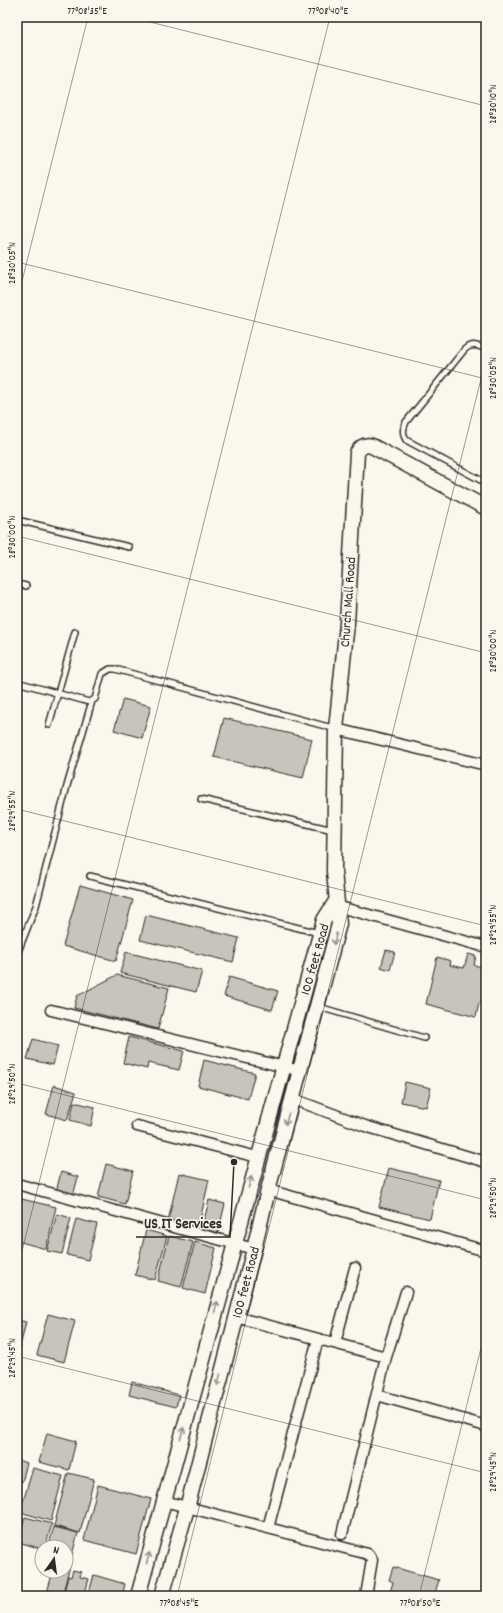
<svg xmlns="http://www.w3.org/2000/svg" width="503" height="1613" font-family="Dekko,sans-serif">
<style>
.building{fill:#c7c4bc;stroke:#2b2b2b}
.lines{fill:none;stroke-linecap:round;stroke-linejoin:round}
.lane-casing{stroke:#2b2b2b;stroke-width:8}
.street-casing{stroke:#2b2b2b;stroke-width:13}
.secondary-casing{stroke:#2b2b2b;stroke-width:17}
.lane{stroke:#fbf7ec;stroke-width:5}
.street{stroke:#fbf7ec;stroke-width:10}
.secondary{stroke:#fbf7ec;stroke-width:14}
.oneway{stroke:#93918c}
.ticks{fill:none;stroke:#2b2b2b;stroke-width:1;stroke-opacity:0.45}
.labels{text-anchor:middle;stroke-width:3;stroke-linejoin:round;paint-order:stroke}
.street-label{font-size:14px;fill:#2b2b2b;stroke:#fbf7ec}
.leader{fill:none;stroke:#2b2b2b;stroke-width:1.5}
.callout-dot{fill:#2b2b2b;stroke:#fbf7ec;stroke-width:1.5}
.callout-label{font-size:15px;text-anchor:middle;font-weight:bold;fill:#2b2b2b;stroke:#fbf7ec;stroke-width:3;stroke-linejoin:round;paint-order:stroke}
.neatline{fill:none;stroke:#2b2b2b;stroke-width:1.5}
.ticks-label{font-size:10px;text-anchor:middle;fill:#2b2b2b}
</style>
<rect width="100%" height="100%" fill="#fbf7ec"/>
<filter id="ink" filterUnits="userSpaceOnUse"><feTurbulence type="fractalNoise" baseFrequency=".025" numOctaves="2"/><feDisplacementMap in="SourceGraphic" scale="8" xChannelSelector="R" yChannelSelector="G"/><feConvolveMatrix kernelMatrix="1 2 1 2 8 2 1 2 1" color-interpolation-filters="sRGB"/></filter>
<g filter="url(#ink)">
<path class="building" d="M123,699L151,706L142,738L114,730Z
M224,718L312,739L303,778L214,757Z
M80,885L133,900L116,961L63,946Z
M146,915L239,938L233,962L140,940Z
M386,950L395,952L390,970L381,967Z
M126,952L202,971L196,992L120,973Z
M468,954L476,956L474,965L486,968V1005L479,1003L476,1017L426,1004L437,957L451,961L450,965L464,968Z
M117,975L169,988L158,1029L74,1008L77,996Z
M229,977L278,991L272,1010L224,996Z
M129,1037L184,1051L179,1070L148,1063L147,1069L123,1063Z
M33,1039L58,1046L53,1065L27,1059Z
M204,1060L255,1073L248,1099L198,1086Z
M405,1082L431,1088L426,1107L401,1102Z
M54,1085L76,1092L67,1120L46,1114Z
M74,1102L95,1107L91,1126L70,1120Z
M106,1164L133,1171L125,1204L98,1197Z
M389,1168L439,1180L430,1219L379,1207Z
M61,1172L78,1177L73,1196L56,1192Z
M179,1173L209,1180L198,1229L168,1221Z
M17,1198L56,1207L46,1249L17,1241Z
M209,1200L225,1204L218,1233L202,1229Z
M57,1214L71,1218L62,1254L47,1251Z
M76,1219L97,1224L88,1260L67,1255Z
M146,1230L167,1236L155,1280L135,1275Z
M169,1236L193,1242L181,1287L158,1281Z
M195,1242L216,1248L205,1294L183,1288Z
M48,1314L75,1321L64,1362L37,1355Z
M17,1320L26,1322L19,1351L17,1350Z
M132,1382L179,1395L176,1407L129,1395Z
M47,1433L76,1441L69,1470L39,1462Z
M17,1460L27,1463L22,1482L17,1480Z
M33,1468L63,1476L51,1521L20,1512Z
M68,1473L94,1479L80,1533L54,1526Z
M98,1485L151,1499L136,1554L84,1540Z
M25,1517L52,1524L45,1547H42V1549L18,1542Z
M54,1527L78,1533L70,1562L66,1561V1547H48Z
M66,1565L70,1566L62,1596H46L53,1571H66Z
M393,1567L439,1580L434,1596H389L393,1582L389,1580Z
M73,1570L81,1572L80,1577L89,1579L84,1596H63L68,1576L71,1577Z
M94,1575L125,1584L122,1596H88Z"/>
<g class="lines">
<g class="lane-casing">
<path id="lane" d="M486,349C479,346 472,343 465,349L406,422C403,429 402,433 406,440L486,483
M17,520L129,547
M17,584L26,586
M17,682L89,702L95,699L102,674L110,669H115L336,729
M49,725L75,632
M201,799L333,830
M90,876L319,933
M17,954L36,906L67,786L92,701
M319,1007L424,1038"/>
</g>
<g class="street-casing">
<path id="street" d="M336,729L486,765
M336,906L486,947
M51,1010L301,1071
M293,1099L365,1126L486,1162
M137,1126L257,1157
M17,1184L254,1249
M268,1190L486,1251
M236,1317L386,1357
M335,1343L355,1268
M377,1395L486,1426
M164,1501L368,1554L372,1560L366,1596
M268,1528L318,1339
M342,1534L386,1357L406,1292"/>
</g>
<g class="secondary-casing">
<path id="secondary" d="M138,1596L324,920L336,901
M162,1596L187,1508L254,1249L268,1190L339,924L334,871L336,729L347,623L357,453C361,446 365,444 372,446L486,508"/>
</g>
<use href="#lane" class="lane"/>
<use href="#street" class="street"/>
<use href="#secondary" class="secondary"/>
</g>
<defs><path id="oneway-shaft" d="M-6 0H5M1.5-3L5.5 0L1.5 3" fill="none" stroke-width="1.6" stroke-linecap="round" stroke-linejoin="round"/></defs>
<g class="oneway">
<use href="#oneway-shaft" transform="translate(335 939) rotate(104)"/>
<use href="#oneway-shaft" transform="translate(287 1119) rotate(106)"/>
<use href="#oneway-shaft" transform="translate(250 1182) rotate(-75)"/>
<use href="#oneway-shaft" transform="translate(216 1307) rotate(-75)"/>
<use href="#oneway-shaft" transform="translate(219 1380) rotate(104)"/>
<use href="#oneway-shaft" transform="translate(182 1433) rotate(-75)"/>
<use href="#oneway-shaft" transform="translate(148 1558) rotate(-75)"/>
</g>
</g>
<path class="ticks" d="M130,17L486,106M17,262L486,379M17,301L88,17M17,536L486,653M17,809L486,926M17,1083L486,1200M17,1271L330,17M17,1356L486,1473M177,1596L486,359M419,1596L486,1328"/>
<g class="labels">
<g class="street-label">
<text transform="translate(347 602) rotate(-86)" y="5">Church Mall Road</text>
<text transform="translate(314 959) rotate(-74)" y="5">100 feet Road</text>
<text transform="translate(245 1282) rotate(-75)" y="5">100 feet Road</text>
</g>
</g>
<path class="leader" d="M234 1162L230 1237H136"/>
<circle class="callout-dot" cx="234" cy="1162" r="4"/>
<g class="callout-label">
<text x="183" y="1228">US IT Services</text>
</g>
<rect width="503" height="1613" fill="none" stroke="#fbf7ec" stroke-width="44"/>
<g transform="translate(54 1559) rotate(14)"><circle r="19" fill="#fbf7ec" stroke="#a8a59f"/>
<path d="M0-3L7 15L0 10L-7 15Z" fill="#2b2b2b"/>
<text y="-6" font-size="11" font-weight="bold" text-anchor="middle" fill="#2b2b2b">N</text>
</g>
<rect x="22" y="22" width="459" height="1569" class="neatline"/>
<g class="ticks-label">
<text x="87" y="14">77°08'35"E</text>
<text x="328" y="14">77°08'40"E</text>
<text transform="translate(492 104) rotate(-90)" y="4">28°30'10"N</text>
<text transform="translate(11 263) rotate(-90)" y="4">28°30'05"N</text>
<text transform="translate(492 378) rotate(-90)" y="4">28°30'05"N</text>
<text transform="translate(11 537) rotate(-90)" y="4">28°30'00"N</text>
<text transform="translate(492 651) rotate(-90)" y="4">28°30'00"N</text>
<text transform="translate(11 811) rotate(-90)" y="4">28°29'55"N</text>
<text transform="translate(492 925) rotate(-90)" y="4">28°29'55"N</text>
<text transform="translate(11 1084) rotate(-90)" y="4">28°29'50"N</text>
<text transform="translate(492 1198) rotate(-90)" y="4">28°29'50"N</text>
<text transform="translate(11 1358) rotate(-90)" y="4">28°29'45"N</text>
<text transform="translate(492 1472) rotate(-90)" y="4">28°29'45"N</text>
<text x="179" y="1606">77°08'45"E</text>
<text x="420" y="1606">77°08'50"E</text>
</g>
</svg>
